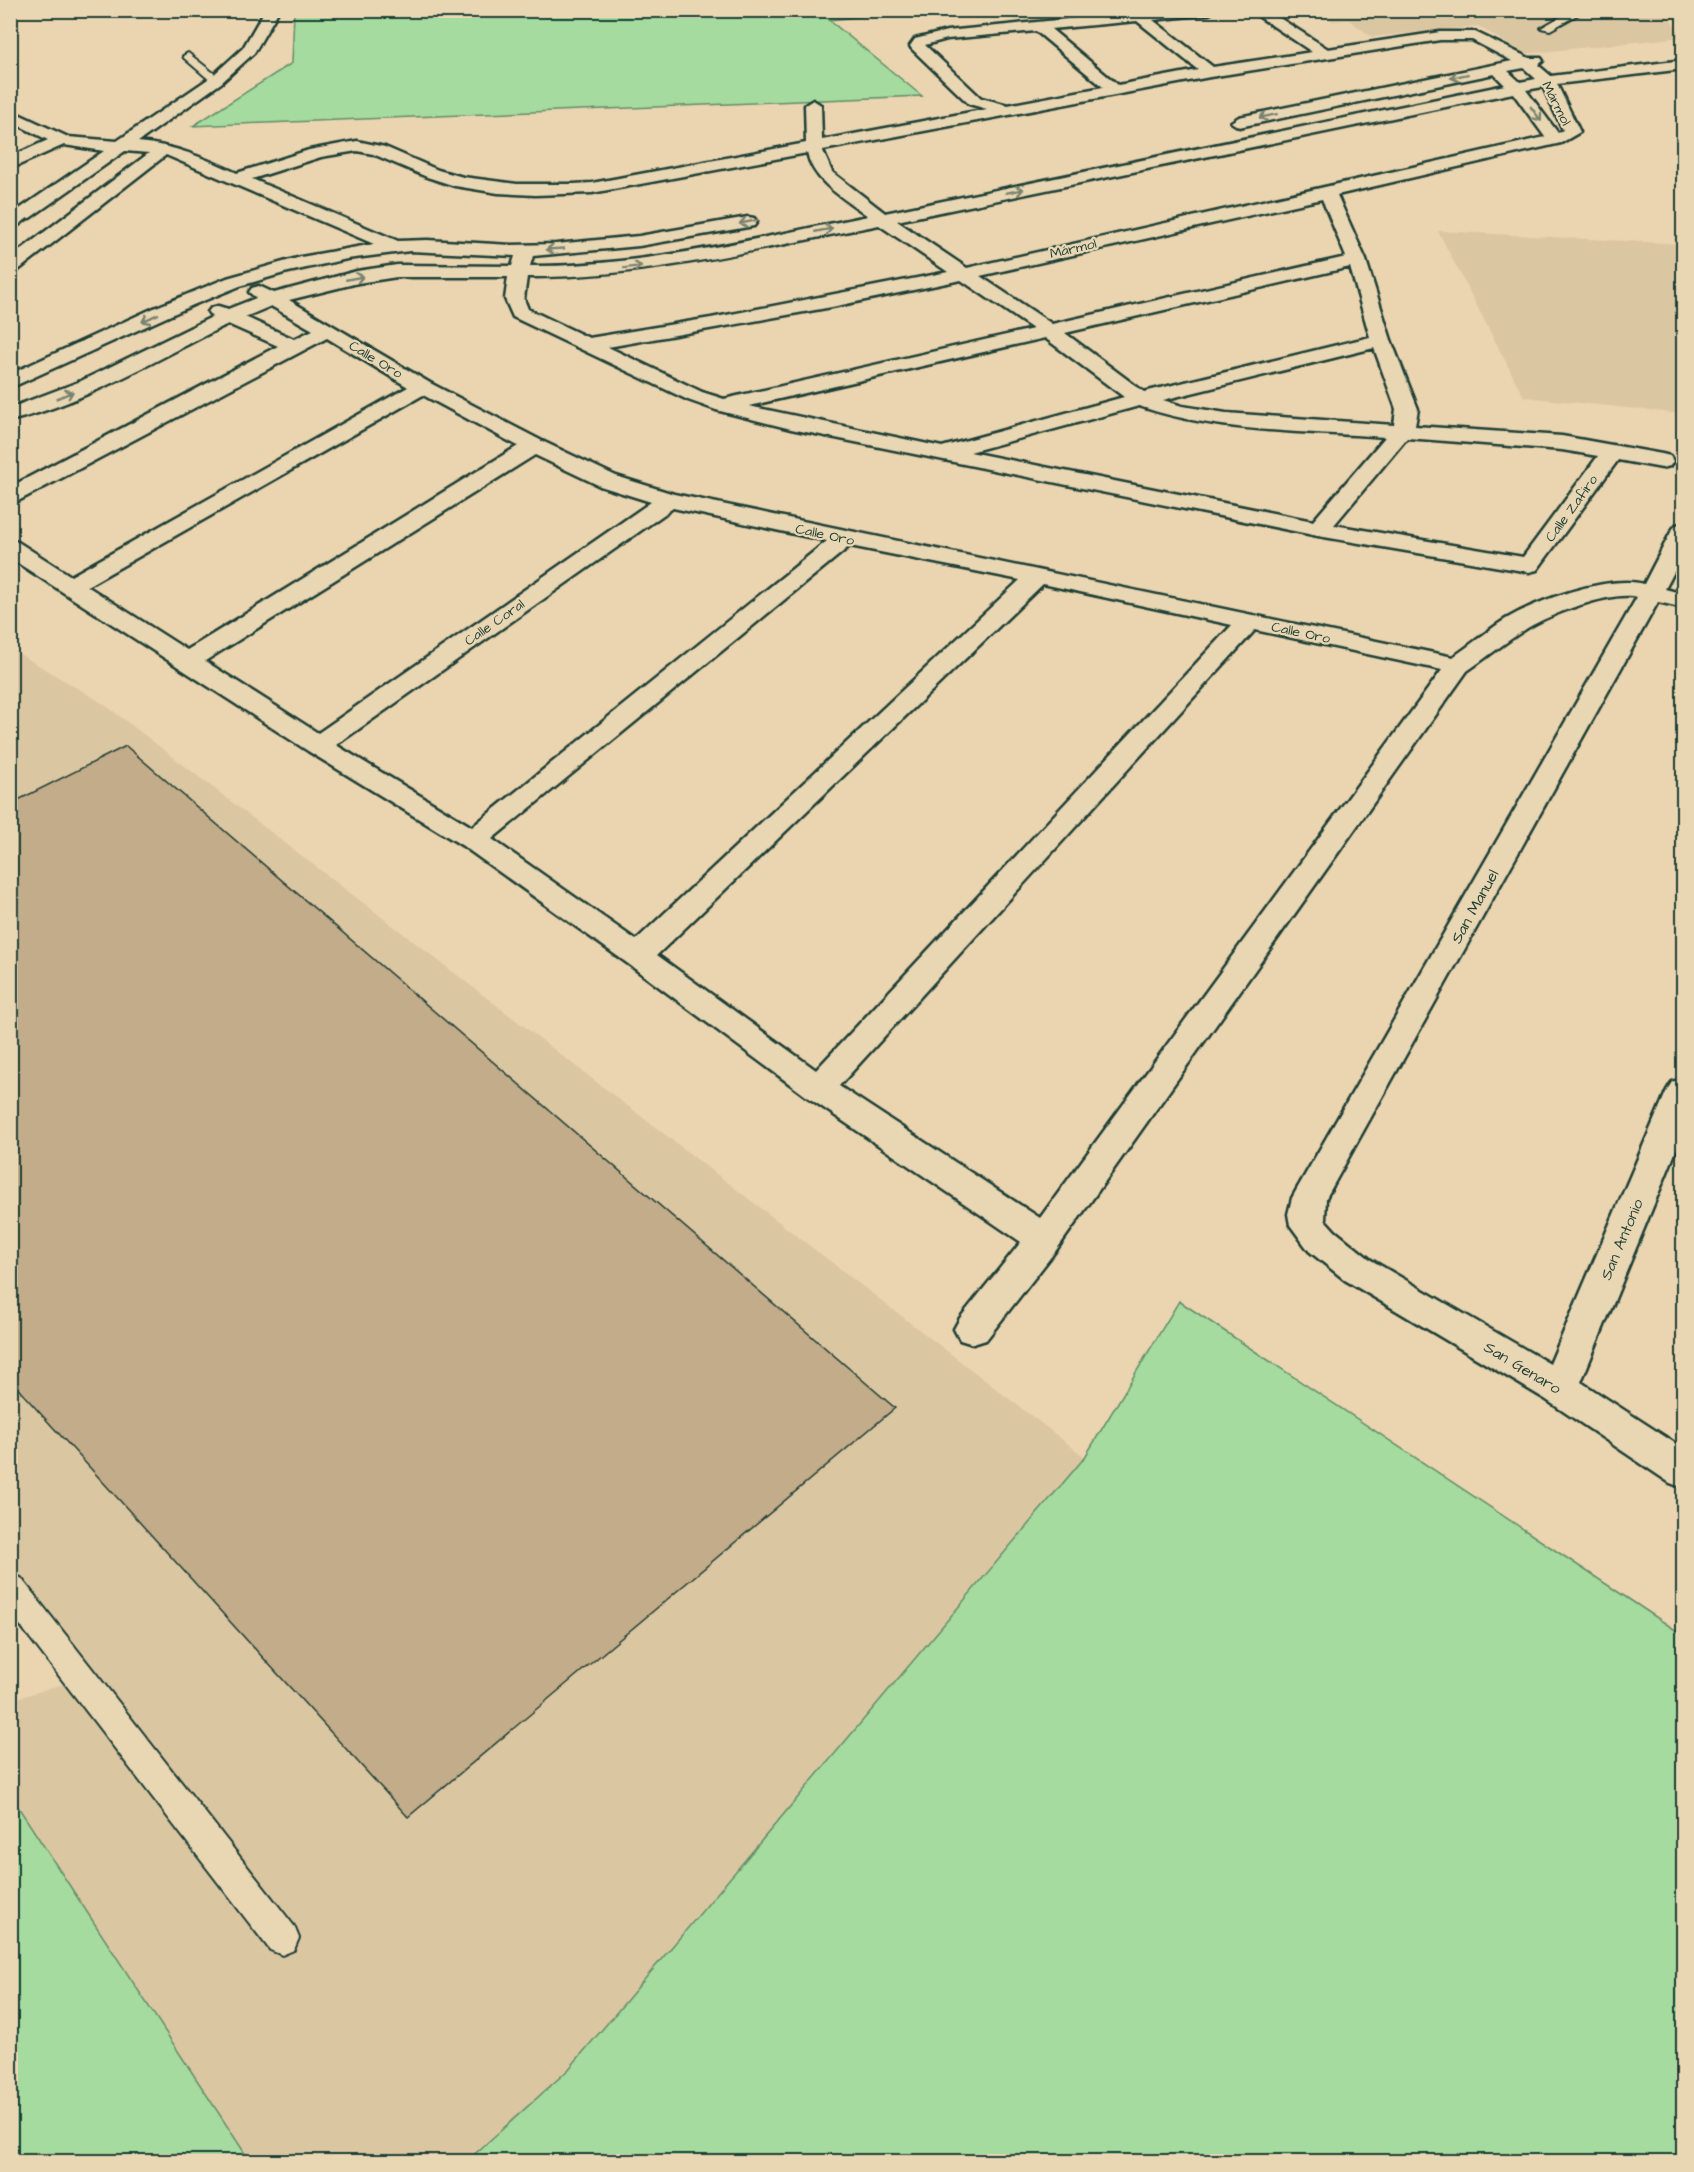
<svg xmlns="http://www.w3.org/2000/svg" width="1694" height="2172" font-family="'Architects Daughter',sans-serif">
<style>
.built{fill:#dbc6a2}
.green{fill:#a5db9e;stroke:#628c69;stroke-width:1.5}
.building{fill:#c3ac89;stroke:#1f3d34;stroke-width:1.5}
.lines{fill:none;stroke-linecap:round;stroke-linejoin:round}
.lane-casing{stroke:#1f3d34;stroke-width:4}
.street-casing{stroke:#1f3d34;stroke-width:5}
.secondary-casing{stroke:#1f3d34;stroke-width:5}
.lane{fill:#e9d7b4;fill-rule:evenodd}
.street{fill:#e9d7b4;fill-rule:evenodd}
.secondary{fill:#e9d7b4;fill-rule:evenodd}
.oneway{stroke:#7a826e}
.labels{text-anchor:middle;stroke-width:4.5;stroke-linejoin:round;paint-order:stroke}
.far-street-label{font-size:14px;fill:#1f3d34;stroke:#e9d7b4}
.street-label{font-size:16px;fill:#1f3d34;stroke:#e9d7b4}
</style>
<rect width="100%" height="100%" fill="#ebd5b0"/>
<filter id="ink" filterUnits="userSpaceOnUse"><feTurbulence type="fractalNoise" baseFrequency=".0167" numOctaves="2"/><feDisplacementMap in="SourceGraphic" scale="12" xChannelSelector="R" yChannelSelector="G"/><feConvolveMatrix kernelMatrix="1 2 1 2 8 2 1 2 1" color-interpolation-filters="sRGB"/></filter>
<g filter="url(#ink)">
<path class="built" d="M1319,11H1664L1683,37L1524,54L1478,26L1372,37L1349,20L1332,21Z
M1438,231L1683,244V414L1524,397Z
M11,649L104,704L1085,1457L568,2070L650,2161H250L11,1796V1700L80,1679L11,1598Z"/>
<path class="green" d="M294,11H916L829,20L922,96L193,126L292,63Z
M1179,1301L1683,1635V2161H467L568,2070L1085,1457Z
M10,1796H11L250,2161H11Z"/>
<path class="building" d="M126,746L895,1408L408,1817L10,1380V804Z"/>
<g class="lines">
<g class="lane-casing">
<path id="lane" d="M1572,10H1586L1550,30L1541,28Z
M188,53L220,78V82H212L184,58L183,56Z
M10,1574L21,1578L294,1926L299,1938L294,1950L282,1955L270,1950L10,1612Z"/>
</g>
<g class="street-casing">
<path id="street" d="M265,10H279L254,53L221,83L138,142C174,145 204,158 237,173L309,150L357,141L385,147L438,170L463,177L517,184H573L592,183L806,143L805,105L813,100L821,105L822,140L987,109L969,104L912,49L910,46L915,39L947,31L1159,10H1216L1209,14L1153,20L1213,67L1312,52L1249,10H1267L1328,49L1440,32H1475L1529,58H1541L1543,61L1538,65L1551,76L1684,60V69L1557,84L1580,132L1561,143L1337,195L1366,260L1391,340L1418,409L1415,426L1562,436L1662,454L1670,456L1673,461L1670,466L1662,468L1618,460L1537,570L1529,572L1318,536L791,429L716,410L688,400L513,317L505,299L508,277H397L358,283L289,300L430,383L542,441L616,476L674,494L1453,657C1471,645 1488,630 1506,619C1538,600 1608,575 1644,584L1672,530L1676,525L1684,523V553L1665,589L1684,594V608L1658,602L1326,1198L1325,1220L1335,1231L1371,1260L1550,1364L1667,1090L1672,1082L1684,1078V1131L1581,1382L1684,1449V1488L1670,1483L1545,1399L1345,1280L1309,1251L1290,1225L1288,1214L1292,1198L1297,1189L1637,597C1611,590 1545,616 1523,631C1504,643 1486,658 1467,671L1057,1249L986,1340L973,1344L960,1340L954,1329L960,1318L1021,1242L806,1096L627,963L463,846L308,751L10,558V540L18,542L71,576L408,387L327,338L18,501L10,503V487L278,346L228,324C159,358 85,403 10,421V408L81,381L212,317L208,312L211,308L218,306L228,309L256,298L249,292L252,288L259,286L274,293L357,271L397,265L512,266L515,256L410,251L347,259L284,273L240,286L193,305L10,388V374L154,308L227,278L301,257L374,244L166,155L17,271L10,272V258L149,153L125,151L30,218H18L15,214L18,210L104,151L64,145L10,169V157L48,140L10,121V110L68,137L117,141L211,77L243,48ZM1137,21L1198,70L1118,85L1051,29ZM1036,31L1103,87L1008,105L981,98L925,45L947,39ZM1440,40H1472L1512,61L1239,117L1231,122L1239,127L1494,74L1505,85L885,213L832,172L823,151V150L1210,77ZM1524,68L1536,79L1520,82L1508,71ZM1543,87L1563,130L1558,133L1526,90ZM1513,93L1545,137L967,268L897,221ZM357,151L373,154L427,177L455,186L498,193L535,195L592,193L807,153C814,183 844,198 868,216C756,238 644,267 530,266L533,256L639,246L748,227L754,226L757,222L754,218L748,217L639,236L556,244L511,245L427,240L398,241L252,179L321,157ZM1322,199L1346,257L1052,324L980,276ZM879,225L948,272L711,318L589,338L528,309L524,299L527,277C646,278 762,248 879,225ZM1350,267L1370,337L1144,392L1065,333ZM961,280L1033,329L724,399L702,392L608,347L832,307ZM271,306L313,330L294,339L245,317ZM1045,338L1124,397L942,447L749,406ZM1374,348L1396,409L1394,425L1226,413L1182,406L1163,400ZM423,395L518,446L187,650L87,586ZM1139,406C1217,433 1303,431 1385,437L1313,521L970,452ZM1407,438L1562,450L1598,456L1523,557L1334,525ZM535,455L600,486L651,502L318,733L205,661ZM673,508L827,541L472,827L336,745ZM850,546L1020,580L636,940L492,839ZM1043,584L1232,625L816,1070L657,955ZM1255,630L1442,670L1040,1218L839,1086Z"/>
</g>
<g class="secondary-casing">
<path id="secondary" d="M1676,10H1684V15Z
M24,209L30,210L33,214L16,227L10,228V215Z"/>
</g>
<use href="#lane" class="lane"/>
<use href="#street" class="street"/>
<use href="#secondary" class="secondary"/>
</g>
<defs><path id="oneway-shaft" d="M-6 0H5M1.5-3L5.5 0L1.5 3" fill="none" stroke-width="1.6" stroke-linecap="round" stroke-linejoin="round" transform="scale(1.5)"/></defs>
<g class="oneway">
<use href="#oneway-shaft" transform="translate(1459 76) rotate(168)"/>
<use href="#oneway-shaft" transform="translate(1536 114) rotate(54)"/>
<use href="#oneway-shaft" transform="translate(1268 116) rotate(168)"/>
<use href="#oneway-shaft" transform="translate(1015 191) rotate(-12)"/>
<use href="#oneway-shaft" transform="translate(748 222) rotate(169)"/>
<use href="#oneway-shaft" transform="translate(824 230) rotate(-11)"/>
<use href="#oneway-shaft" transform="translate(555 249) rotate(177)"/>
<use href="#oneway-shaft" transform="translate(633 267) rotate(-7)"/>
<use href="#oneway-shaft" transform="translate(355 278) rotate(-11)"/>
<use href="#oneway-shaft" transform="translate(150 318) rotate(155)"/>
<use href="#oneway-shaft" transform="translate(65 395) rotate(-23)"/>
</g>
</g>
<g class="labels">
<g class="far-street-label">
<text transform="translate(1557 103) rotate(63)" y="5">Mármol</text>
<text transform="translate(1073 248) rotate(-13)" y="5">Mármol</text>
<text transform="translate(376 359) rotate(31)" y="5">Calle Oro</text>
<text transform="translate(1571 508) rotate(-54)" y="5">Calle Zafiro</text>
<text transform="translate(825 534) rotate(12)" y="5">Calle Oro</text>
<text transform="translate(494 622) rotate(-35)" y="5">Calle Coral</text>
<text transform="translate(1301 632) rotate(12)" y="5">Calle Oro</text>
</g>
<g class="street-label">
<text transform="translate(1474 906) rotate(-61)" y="6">San Manuel</text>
<text transform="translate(1621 1239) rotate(-67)" y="6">San Antonio</text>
<text transform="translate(1523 1367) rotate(31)" y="6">San Genaro</text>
</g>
</g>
<rect width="1694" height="2172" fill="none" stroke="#e9d7b4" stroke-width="36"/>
<rect x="18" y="18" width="1658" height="2136" fill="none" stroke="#1f3d34" stroke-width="2" filter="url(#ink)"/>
</svg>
